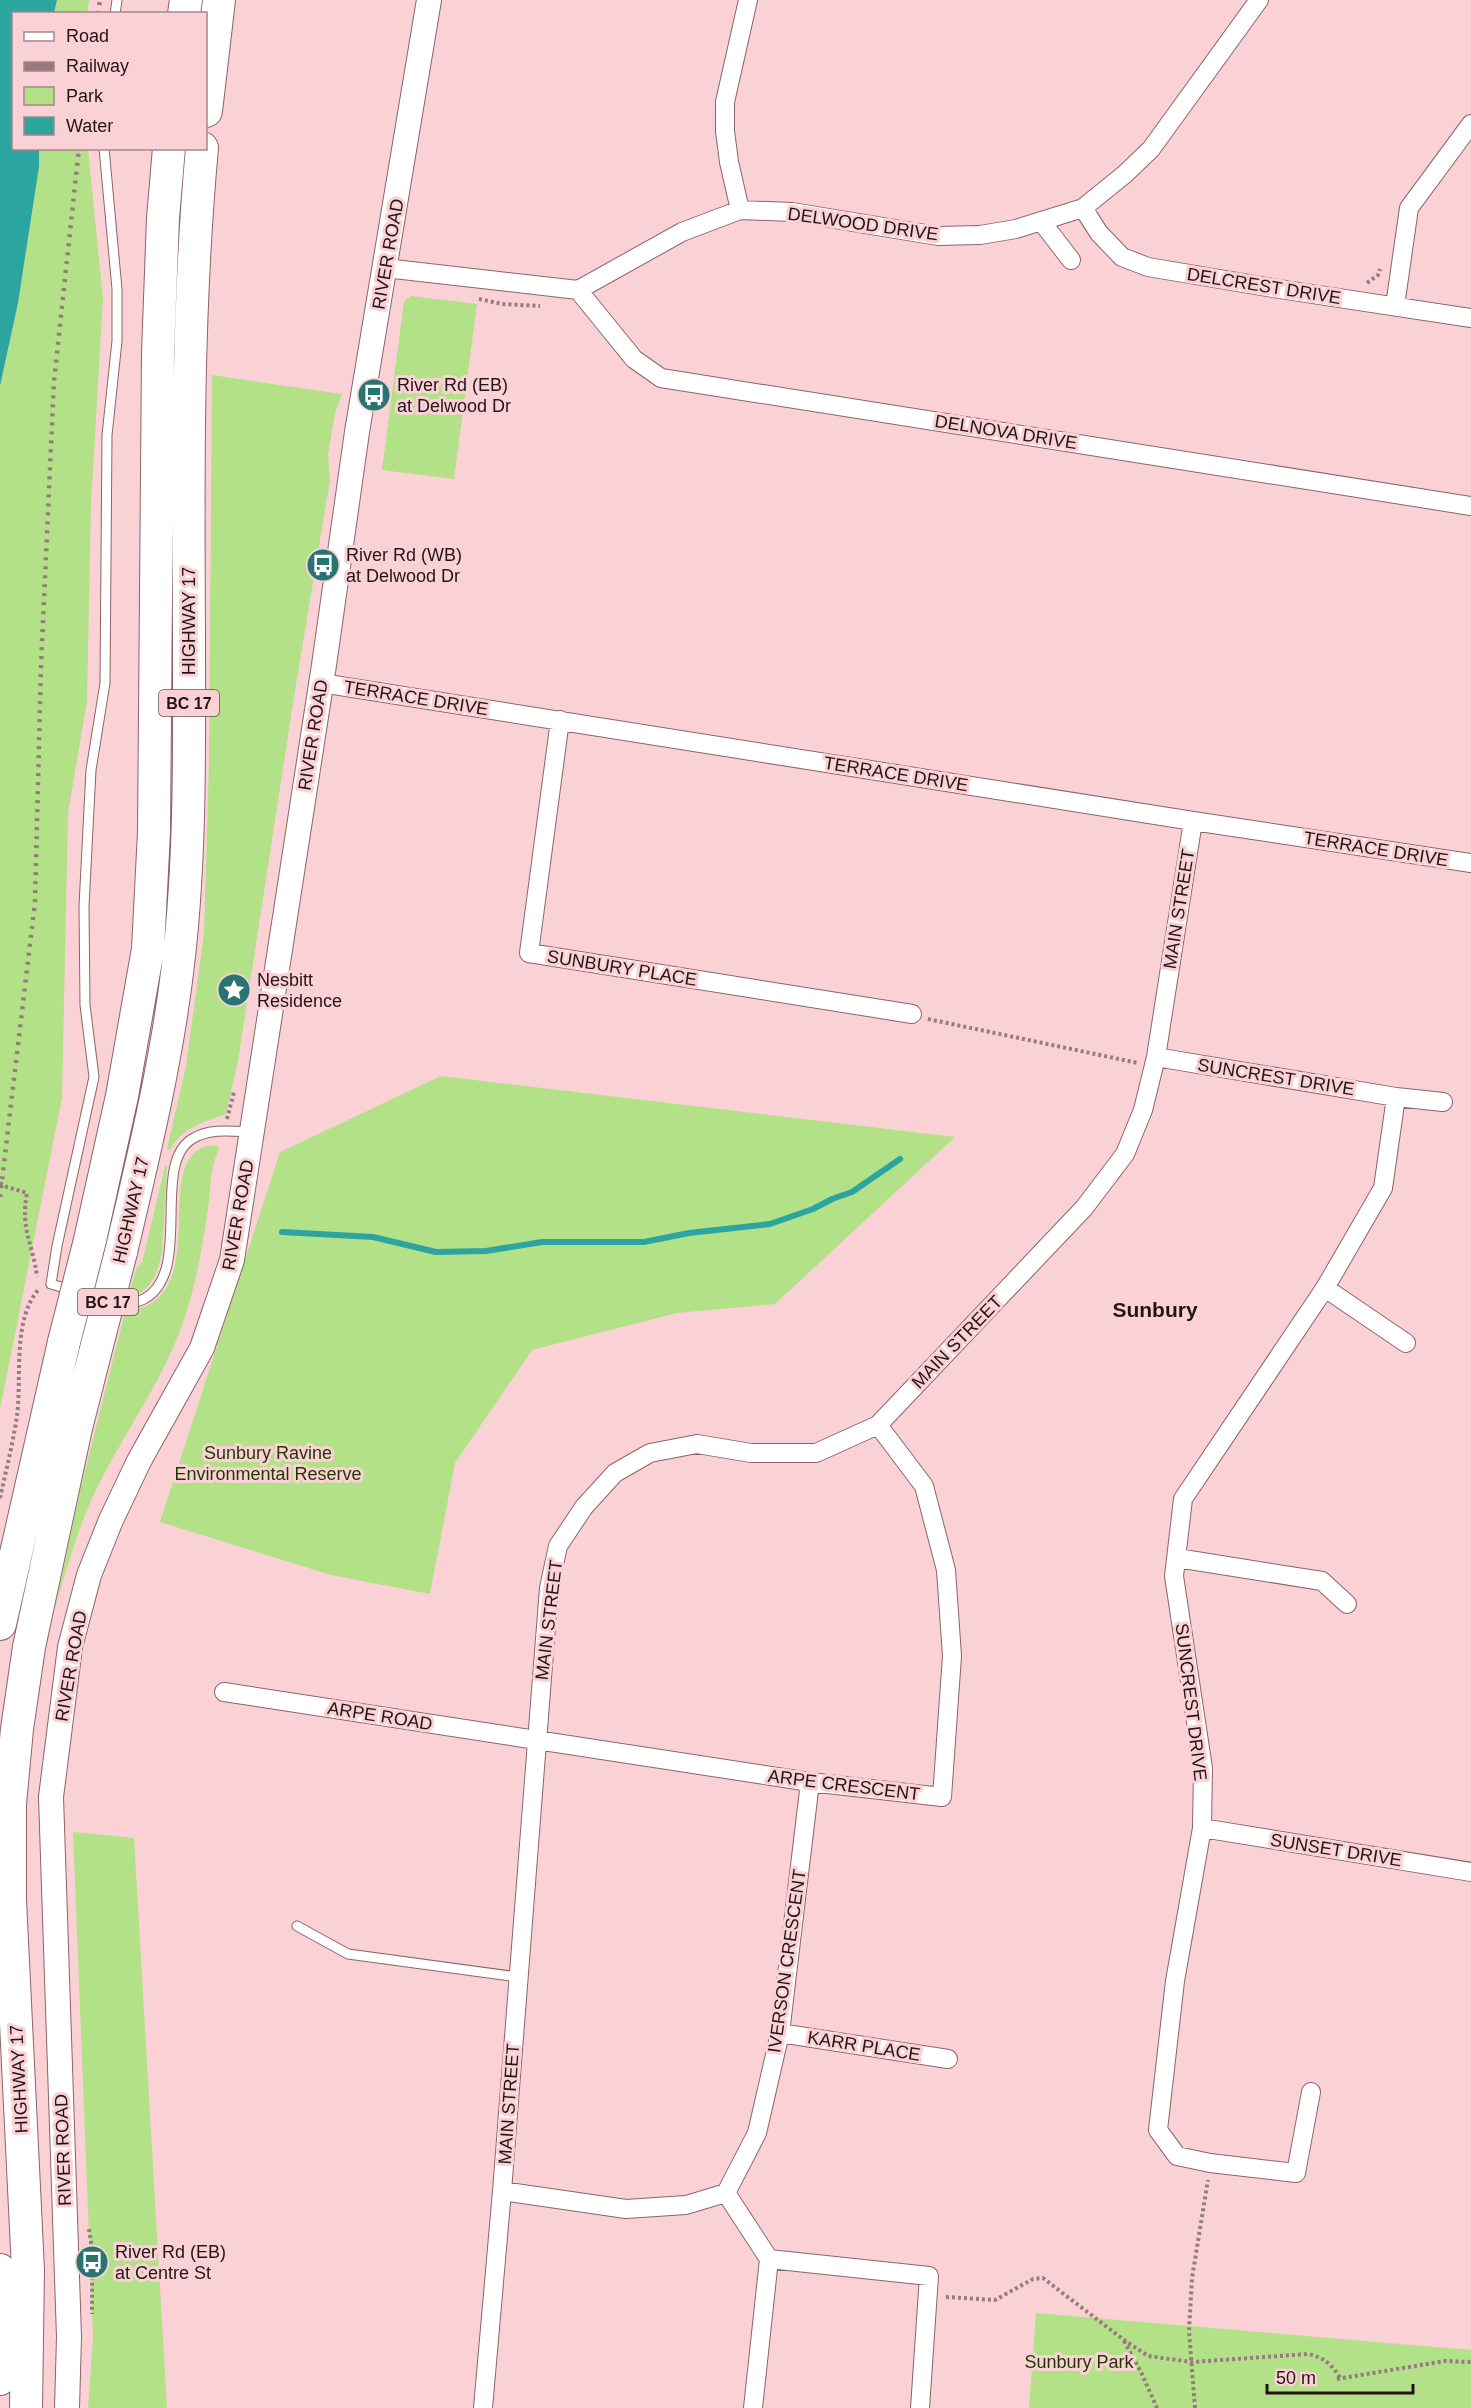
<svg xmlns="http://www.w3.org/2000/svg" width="1471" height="2408" font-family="Arial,sans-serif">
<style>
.green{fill:#b2e187}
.water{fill:#2ca49f}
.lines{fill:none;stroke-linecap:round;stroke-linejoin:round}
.stream{stroke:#2ca49f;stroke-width:6}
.lane-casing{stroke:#8e6368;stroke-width:11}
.street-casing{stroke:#8e6368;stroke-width:20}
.secondary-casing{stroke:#8e6368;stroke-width:26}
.highway-casing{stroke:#8e6368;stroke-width:34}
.path{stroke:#987b7e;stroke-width:4;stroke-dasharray:3 3;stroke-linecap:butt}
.lane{stroke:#fff;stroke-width:9}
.street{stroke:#fff;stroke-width:18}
.secondary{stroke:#fff;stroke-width:24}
.highway{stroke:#fff;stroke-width:32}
.rail{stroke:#987a7e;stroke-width:4.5;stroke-dasharray:3 6;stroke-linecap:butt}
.highway-bridge-casing{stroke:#8e6368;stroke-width:34;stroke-linecap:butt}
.highway-bridge{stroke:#fff;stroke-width:32}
.labels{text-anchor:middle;stroke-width:6;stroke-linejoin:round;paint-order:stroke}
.shield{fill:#fad2d6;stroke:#654d50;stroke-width:1.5}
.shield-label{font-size:16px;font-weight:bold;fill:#251417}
.street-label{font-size:18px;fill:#251417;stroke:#fad2d6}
.poi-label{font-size:18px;fill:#251417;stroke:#fad2d6;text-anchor:start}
.park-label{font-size:18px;fill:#1f3602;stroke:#fad2d6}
.quarter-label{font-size:21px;font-weight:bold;fill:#251417;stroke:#fad2d6}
</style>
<rect width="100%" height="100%" fill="#fad2d6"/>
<path class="green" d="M57,0H89L87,13L54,14Z
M39,149H88L103,299L91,504L87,701L68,813L62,1098L0,1409V386L18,303L39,167Z
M411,296L477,304L454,479L382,470L404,301Z
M212,375L342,394L335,413L328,455L330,480L294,697L238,1061L226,1114C204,1122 181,1128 170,1150L167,1149L186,1066L204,933L209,761Z
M441,1076L955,1137L775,1304L677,1313L532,1350L455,1463L430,1594L331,1575L160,1522L280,1152Z
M207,1146H217L219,1149C209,1170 211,1192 207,1215C201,1255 194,1294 180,1331C159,1385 125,1433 99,1484C79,1523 67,1567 55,1609L80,1491L125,1312C218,1300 148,1163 207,1146Z
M165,1166H167L162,1252C158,1273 151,1292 128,1297L137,1267L142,1263Z
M73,1832L134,1838L167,2408H88L93,2337Z
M1036,2313L1471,2350V2408H1029Z"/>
<path class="water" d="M0,0H57L54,13L14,14V148L39,149V167L18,303L0,386Z"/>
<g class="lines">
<path class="stream" d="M282,1232L373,1237L436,1252L486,1251L542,1242H644L689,1233L770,1224L813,1209L832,1199L852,1192L900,1159"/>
<g class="lane-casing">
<path id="lane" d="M115,14L117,0
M104,148L117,289V341L107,435L105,683L91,770L84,906L85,1005L94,1077L57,1246L51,1284C73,1290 100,1302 122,1304C130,1305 137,1302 144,1299C194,1272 150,1165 192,1139C209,1128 231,1131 250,1132
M297,1926L348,1954L518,1977"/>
</g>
<g class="street-casing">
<path id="street" d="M1083,208L1099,233L1122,257L1148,267L1273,288L1471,318
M740,210L729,162L725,131V102L748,0
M1041,221L1071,260
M385,268L578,290L682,232L740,210L792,212L938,236L980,235L1016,229L1083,208L1125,174L1151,149L1259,0
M578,290L634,359L661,378L1471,506
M1395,306L1409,208L1471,124
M321,683L1193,821L1471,863
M560,720L529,953L912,1014
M1156,1057L1396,1097L1383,1188L1325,1288L1183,1499L1174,1576L1203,1768L1202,1828L1175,1981L1158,2130L1177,2156L1210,2163L1296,2173L1311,2092
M1396,1097L1443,1102
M1325,1288L1406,1343
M1177,1558L1322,1581L1347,1604
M224,1692L810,1782L942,1797L952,1656L946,1570L924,1486L878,1425
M1202,1828L1471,1872
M780,2033L948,2059
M502,2191L626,2209L686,2205L726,2193L757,2133L780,2033L810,1782
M726,2193L769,2259L753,2408
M769,2259L929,2276L920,2408
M483,2408L502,2191L549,1588L558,1546L584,1507L615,1473L650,1453L697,1444L751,1453H816L878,1425L1084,1208L1125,1154L1143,1110L1156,1057L1193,821"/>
</g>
<g class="secondary-casing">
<path id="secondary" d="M67,2408L69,2337L51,1797L70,1647L89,1575L111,1520L139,1461L202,1348L232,1260L324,665L357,432L429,0"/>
</g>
<g class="highway-casing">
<path id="highway" d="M184,14L186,0
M206,111L219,0
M90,1240L122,1096L148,949L154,832L158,353L163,218L169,148
M121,1252C144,1154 168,1057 179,956C191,849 189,741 189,633C188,471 187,310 202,148
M0,1624L64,1342
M0,2270V2379
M26,2408L28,2270L10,1900V1804L17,1729L29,1647L76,1428L95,1353"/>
</g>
<path class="path" d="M1367,283L1378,275L1380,269
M479,299L502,304L540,306
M928,1019L1138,1063
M227,1119L234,1092
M0,1183L7,1187L27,1193C20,1230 33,1243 37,1277
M0,1498C6,1471 13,1443 17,1416C22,1378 12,1319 39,1289
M89,2229L92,2249V2314
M946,2297L995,2300L1033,2279L1043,2278L1124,2340L1148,2356L1192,2362L1308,2354C1324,2357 1332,2365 1341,2379
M1124,2341L1141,2372L1157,2408
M1337,2379L1445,2361L1471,2362
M1195,2408L1189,2331L1192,2278L1208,2180"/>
<use href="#lane" class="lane"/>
<use href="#street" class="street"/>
<use href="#secondary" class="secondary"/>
<use href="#highway" class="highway"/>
<path class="rail" d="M98,14L100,0
M0,1197L35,902L41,666L54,381L79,148"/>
<g class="highway-bridge-casing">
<path id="highway-bridge" d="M64,1342L90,1240
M95,1353L121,1252"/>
</g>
<use href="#highway-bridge" class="highway-bridge"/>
</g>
<defs>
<g id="bus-disc" transform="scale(1.725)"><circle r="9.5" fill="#297370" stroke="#fad2d6"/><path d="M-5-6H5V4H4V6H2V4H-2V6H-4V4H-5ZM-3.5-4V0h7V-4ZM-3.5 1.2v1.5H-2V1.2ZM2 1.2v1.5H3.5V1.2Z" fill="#fff"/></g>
<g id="sight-disc" transform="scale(1.725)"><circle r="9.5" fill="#297370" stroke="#fad2d6"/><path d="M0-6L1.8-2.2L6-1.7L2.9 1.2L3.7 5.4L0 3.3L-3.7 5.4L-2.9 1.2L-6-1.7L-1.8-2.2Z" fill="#fff"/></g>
</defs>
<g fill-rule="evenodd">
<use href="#bus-disc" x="374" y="395"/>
<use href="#bus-disc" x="323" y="565"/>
<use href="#sight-disc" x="234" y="990"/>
<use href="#bus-disc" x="92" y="2262"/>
</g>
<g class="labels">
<g class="shield">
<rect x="159" y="690" width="60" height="26" rx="4.5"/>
<rect x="78" y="1289" width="60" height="26" rx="4.5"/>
</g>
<g class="shield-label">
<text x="189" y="709">BC 17</text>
<text x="108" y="1308">BC 17</text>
</g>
<g class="street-label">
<text transform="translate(863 224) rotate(8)" y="6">DELWOOD DRIVE</text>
<text transform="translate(388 254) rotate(-80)" y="6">RIVER ROAD</text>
<text transform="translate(1264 286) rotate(9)" y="6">DELCREST DRIVE</text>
<text transform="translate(1006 432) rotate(9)" y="6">DELNOVA DRIVE</text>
<text transform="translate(189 621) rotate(-90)" y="6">HIGHWAY 17</text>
<text transform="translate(416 698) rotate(9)" y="6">TERRACE DRIVE</text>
<text transform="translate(313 735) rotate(-81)" y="6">RIVER ROAD</text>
<text transform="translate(896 774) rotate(9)" y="6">TERRACE DRIVE</text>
<text transform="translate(1376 849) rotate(9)" y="6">TERRACE DRIVE</text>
<text transform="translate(1179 909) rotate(-81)" y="6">MAIN STREET</text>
<text transform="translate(622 968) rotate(9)" y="6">SUNBURY PLACE</text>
<text transform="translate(1276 1077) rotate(9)" y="6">SUNCREST DRIVE</text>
<text transform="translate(131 1210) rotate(-77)" y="6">HIGHWAY 17</text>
<text transform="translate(238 1215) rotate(-80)" y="6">RIVER ROAD</text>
<text transform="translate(957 1342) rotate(-46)" y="6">MAIN STREET</text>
<text transform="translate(549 1620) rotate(-83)" y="6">MAIN STREET</text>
<text transform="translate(71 1666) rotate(-80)" y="6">RIVER ROAD</text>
<text transform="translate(1191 1702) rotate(83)" y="6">SUNCREST DRIVE</text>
<text transform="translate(380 1716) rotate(9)" y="6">ARPE ROAD</text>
<text transform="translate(844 1785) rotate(7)" y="6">ARPE CRESCENT</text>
<text transform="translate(1336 1850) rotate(9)" y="6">SUNSET DRIVE</text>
<text transform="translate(787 1961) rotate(-82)" y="6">IVERSON CRESCENT</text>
<text transform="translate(864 2046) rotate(9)" y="6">KARR PLACE</text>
<text transform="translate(19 2079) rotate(-93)" y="6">HIGHWAY 17</text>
<text transform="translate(509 2104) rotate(-86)" y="6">MAIN STREET</text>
<text transform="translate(63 2150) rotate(-92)" y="6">RIVER ROAD</text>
</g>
<g class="poi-label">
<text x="397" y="391">River Rd (EB)<tspan x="397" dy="21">at Delwood Dr</tspan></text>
<text x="346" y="561">River Rd (WB)<tspan x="346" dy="21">at Delwood Dr</tspan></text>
<text x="257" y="986">Nesbitt<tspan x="257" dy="21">Residence</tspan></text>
<text x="115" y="2258">River Rd (EB)<tspan x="115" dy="21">at Centre St</tspan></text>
</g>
<g class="park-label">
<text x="268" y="1459">Sunbury Ravine<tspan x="268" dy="21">Environmental Reserve</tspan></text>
<text x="1079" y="2368">Sunbury Park</text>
</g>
<g class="quarter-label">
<text x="1155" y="1317">Sunbury</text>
</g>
</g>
<rect x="12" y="12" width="195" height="138" fill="#fad2d6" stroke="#a5868a" stroke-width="1.5"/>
<rect x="24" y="32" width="30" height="9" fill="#ffffff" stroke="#a5868a" stroke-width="1.5"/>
<text x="66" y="42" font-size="18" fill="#251417">Road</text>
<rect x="24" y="62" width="30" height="9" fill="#987a7e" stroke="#a5868a" stroke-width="1.5"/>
<text x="66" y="72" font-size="18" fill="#251417">Railway</text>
<rect x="24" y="87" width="30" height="18" fill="#b2e187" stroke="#a5868a" stroke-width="1.5"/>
<text x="66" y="102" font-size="18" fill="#251417">Park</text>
<rect x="24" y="117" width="30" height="18" fill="#2ca49f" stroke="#a5868a" stroke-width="1.5"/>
<text x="66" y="132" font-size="18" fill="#251417">Water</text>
<path d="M1267 2384v9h146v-9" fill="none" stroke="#251417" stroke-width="3"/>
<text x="1276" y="2384" font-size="18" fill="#251417" stroke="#fad2d6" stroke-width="4.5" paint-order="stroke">50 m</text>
</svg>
